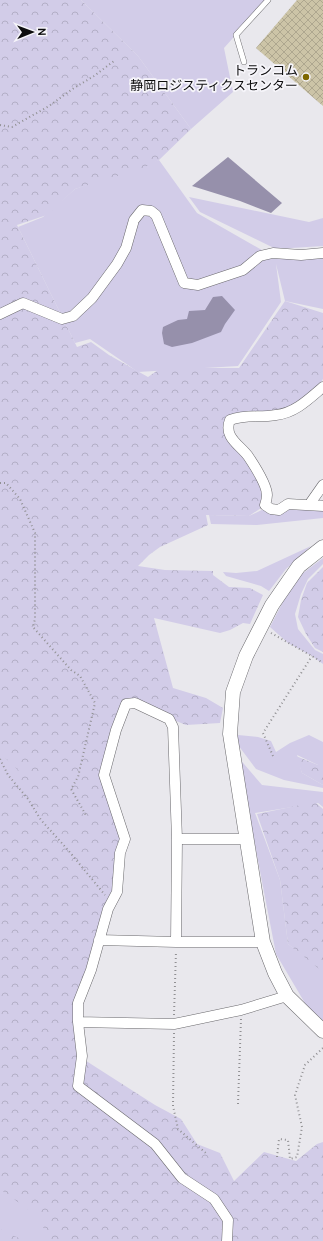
<svg xmlns="http://www.w3.org/2000/svg" width="323" height="1241" font-family="Cabin,'Noto Sans JP',sans-serif">
<style>
.grass{fill:#d2cce8}
.forest{fill:url(#forest-crowns)}
.water{fill:#9690ab}
.building{fill:url(#building-cross-hatch)}
.lines{fill:none;stroke-linecap:round;stroke-linejoin:round}
.lane-casing{stroke:#6a696d;stroke-width:6}
.street-casing{stroke:#6a696d;stroke-width:11}
.secondary-casing{stroke:#6a696d;stroke-width:15}
.path{stroke:#919093;stroke-width:2;stroke-dasharray:1 3;stroke-linecap:butt}
.lane{stroke:#fff;stroke-width:5}
.street{stroke:#fff;stroke-width:10}
.secondary{stroke:#fff;stroke-width:14}
.poi-dot{fill:#7e6800;stroke:#f6f5fa;stroke-width:1.5}
.labels{text-anchor:middle;stroke-width:3.5;stroke-linejoin:round;paint-order:stroke}
.poi-label{font-size:13px;fill:#0d0d0e;stroke:#f6f5fa;text-anchor:end}
</style>
<defs>
<pattern id="forest-crowns" width="20" height="18" patternUnits="userSpaceOnUse"><rect width="20" height="18" fill="#d2cce8"/><path d="M2 6a3 3 0 1 1 6 0M12 15a3 3 0 1 1 6 0" fill="none" stroke="#b3aec6"/></pattern>
<pattern id="building-cross-hatch" width="8" height="8" patternUnits="userSpaceOnUse"><rect width="8" height="8" fill="#ccc4a7"/><path d="M0 0l8 8M0 8l8-8" fill="none" stroke="#aea78f"/></pattern>
</defs>
<rect width="100%" height="100%" fill="#e9e8ed"/>
<path class="grass" d="M81,0H267L224,48L233,92L191,129L138,56Z
M159,160L197,213L274,257L323,253V309L285,301L276,264L281,302L238,366L138,372L90,339L75,343L18,227L43,217L75,189Z
M189,197L309,222L323,218V246L276,249L200,212Z
M290,504L323,506V518L257,525L211,524L209,515L249,516L266,508Z
M311,546L286,569L269,591L261,586L226,576L223,572L236,573L257,571Z
M323,558V564L308,579L301,594L295,614L298,629L315,650L323,654V664L312,656L288,643L270,627L285,598L298,577Z
M0,726L41,777L0,848Z
M238,735L258,737L271,741L276,752L290,743L309,735L323,742V765H318L297,755L302,773L323,785V788L284,780L256,769L238,745Z
M238,757L262,785L323,792V807L318,803L255,813L280,880L288,944L323,970V1022L309,1010L276,954Z
M0,1021L74,1241H0Z"/>
<path class="forest" d="M0,0H81L138,56L191,129L159,160L141,169L75,189L47,215L17,225L77,347L91,342L109,355L148,377L158,370L169,368H239L285,301L323,313V379L317,388L281,412H247L228,430L267,496L261,508L249,516L206,515L208,525L160,547L149,555L138,566L165,570L213,571V575L229,587L250,588L263,595L250,624L243,623L230,630L220,633L154,618L173,688L206,698L223,708L220,723L186,725L127,701L104,775L122,838L115,890L75,1005L80,1057L155,1105L181,1119L197,1144L220,1153L234,1181L264,1152L296,1161L317,1144L323,1142V1241H47L41,1219L0,1189V798L18,770L0,753Z
M323,567V652L315,648L306,634L298,617L301,600L307,583Z
M296,756L318,765H323V785L302,773Z
M315,802L323,809V972L288,944L280,880L257,814Z
M0,1229L21,1239V1241H0Z"/>
<path class="water" d="M228,157L282,203L271,213L240,201L192,186Z
M222,296L235,310L225,324L221,332L192,343L172,347L164,344L162,333L163,327L178,320L187,319L189,311L205,310L213,297Z"/>
<path class="building" d="M297,0H323V106L256,48Z"/>
<g class="lines">
<g class="lane-casing">
<path id="lane" d="M244,62L236,35L268,0"/>
</g>
<g class="street-casing">
<path id="street" d="M0,314L23,303L62,319L73,316L92,298L117,264L126,248L134,220L142,210L151,211L156,215L184,283L198,285L243,270L260,256L273,253L301,255L323,253
M323,387C309,399 295,413 276,415C259,418 247,414 230,420C223,437 240,445 248,456C254,465 267,485 267,495C267,498 266,502 265,505L271,509L279,510L288,504L323,506
M309,505L323,485
M177,839H246
M99,940L176,942H263
M176,942L177,839L173,727L169,719L135,703L126,704L116,730L104,775L125,839L120,853L117,892L108,909L91,970L78,1003V1022L82,1056L78,1086L155,1144L182,1178L214,1199L228,1220L227,1241
M78,1022L174,1024L241,1010L287,996"/>
</g>
<g class="secondary-casing">
<path id="secondary" d="M323,547L299,566L272,605L246,656L233,692L230,734L263,942L275,973L287,996L323,1031"/>
</g>
<path class="path" d="M0,125L12,127L49,106L74,88L94,76L114,61
M0,483H6L20,499L35,533V619L33,627L71,670L80,676L95,703L78,777L71,789L87,817
M271,633L312,656L323,663
M273,756L263,733L312,656
M0,759L8,775L28,799L41,820L68,850L105,895
M174,1015L176,951
M174,1033L173,1106L178,1129L207,1154
M238,1104L241,1019
M277,1157L279,1139L288,1140L290,1159L297,1157L302,1127L295,1095L305,1065L323,1048"/>
<use href="#lane" class="lane"/>
<use href="#street" class="street"/>
<use href="#secondary" class="secondary"/>
</g>
<circle class="poi-dot" cx="306" cy="77" r="4"/>
<g class="labels">
<g class="poi-label">
<text x="298" y="75">トランコム<tspan x="298" dy="15">静岡ロジスティクスセンター</tspan></text>
</g>
</g>
<g transform="translate(32 32) rotate(89)" stroke="#f6f5fa" stroke-width="3" paint-order="stroke">
<path d="M0-3L7 15L0 10L-7 15Z" fill="#0d0d0e"/>
<text y="-6" font-size="11" font-weight="bold" text-anchor="middle" fill="#0d0d0e">N</text>
</g>
</svg>
